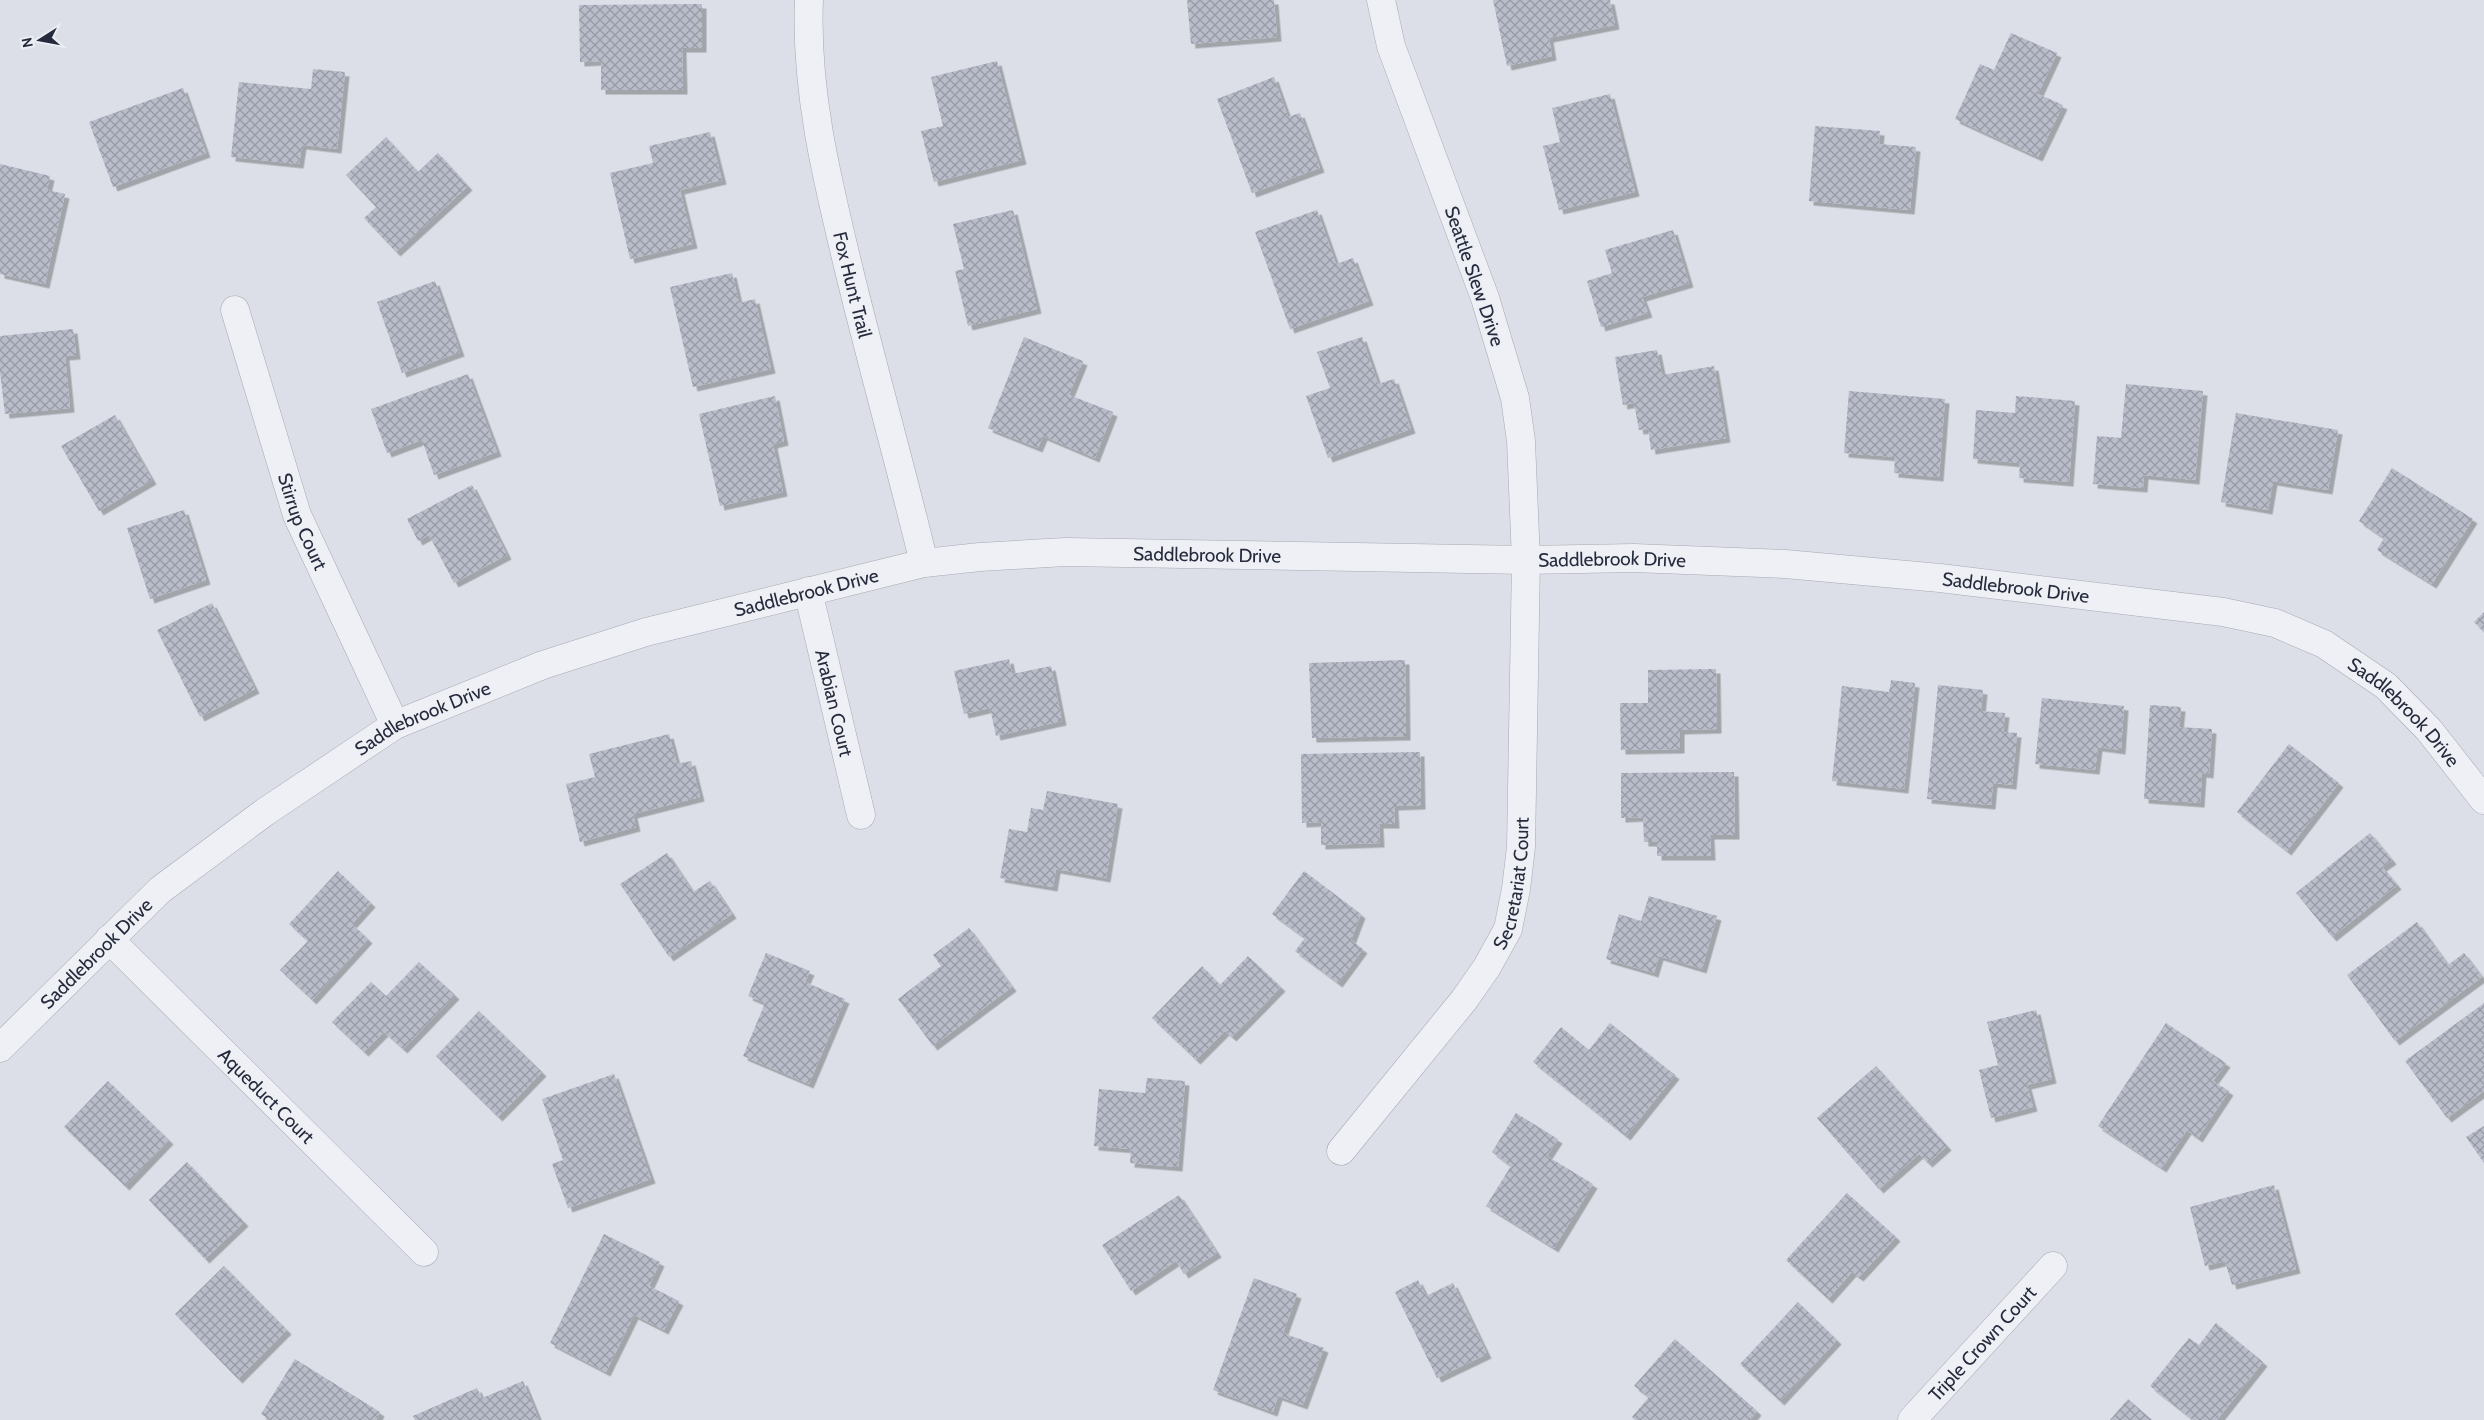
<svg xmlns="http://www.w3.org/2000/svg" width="2484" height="1420" font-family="Cabin,sans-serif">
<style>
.building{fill:url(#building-cross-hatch);filter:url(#shadow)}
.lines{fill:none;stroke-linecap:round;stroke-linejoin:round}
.minor-casing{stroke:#a5a9b4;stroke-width:29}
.minor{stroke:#eef0f5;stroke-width:28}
.labels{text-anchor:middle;stroke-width:4;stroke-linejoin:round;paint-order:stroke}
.street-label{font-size:19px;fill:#252b3d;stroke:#ebeef4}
</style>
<defs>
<pattern id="building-cross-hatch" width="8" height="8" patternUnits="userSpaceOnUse" patternTransform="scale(1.25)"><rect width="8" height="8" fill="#b9bdca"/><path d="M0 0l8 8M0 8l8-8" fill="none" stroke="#969aa5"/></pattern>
<filter id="shadow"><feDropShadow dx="4.5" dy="4.5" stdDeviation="0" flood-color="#0004"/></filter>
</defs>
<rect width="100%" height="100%" fill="#dcdfe7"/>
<path class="building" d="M1187,0H1274L1277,37L1191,44Z
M1493,0H1610L1615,25L1549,38L1552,56L1507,66Z
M702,4V48H682L683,90H601V61L580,62L579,5Z
M2011,33L2057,53L2038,94L2063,105L2038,157L1955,119L1980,64L1994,70Z
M997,61L1022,160L934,182L921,131L943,126L931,77Z
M313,69L345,72L337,149L302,145L299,164L231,157L239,82L311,89Z
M1274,77L1288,117L1300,113L1320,168L1252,193L1217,99Z
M183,88L206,153L113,187L89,122Z
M1610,94L1635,192L1559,210L1543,146L1560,142L1552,108Z
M1815,126L1880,131L1879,144L1916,147L1910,210L1809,201Z
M710,132L722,180L680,190L693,244L630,259L610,173L653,163L649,146Z
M386,137L418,172L438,153L468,186L396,252L364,218L376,207L346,175Z
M0,164L50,176L47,190L65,194L45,284L0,274Z
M1013,210L1037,309L968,326L955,271L964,269L953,224Z
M1317,210L1336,264L1353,258L1369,301L1290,329L1255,232Z
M1673,230L1689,283L1642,297L1648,313L1601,327L1587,281L1612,273L1605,250Z
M732,273L739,303L755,299L771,369L693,387L670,287Z
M435,281L460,352L402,373L377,302Z
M73,329L76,355L65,356L70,408L5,414L0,372V336Z
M1024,337L1083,361L1069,395L1113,412L1095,458L1043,436L1038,448L988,428Z
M1362,337L1378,384L1394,379L1411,429L1328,458L1306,396L1330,388L1317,352Z
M1657,350L1662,375L1714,366L1726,438L1651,450L1648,429L1639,430L1634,403L1623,405L1615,357Z
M468,374L497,452L434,475L422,440L387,453L371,409Z
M2126,384L2203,391L2195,480L2144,475L2143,488L2093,484L2097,436L2121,438Z
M1849,391L1945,399L1939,477L1894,473L1895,457L1844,453Z
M775,396L784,441L773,444L783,492L720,506L699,414Z
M2016,396L2075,401L2069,482L2019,478L2020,463L1973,459L1976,410L2015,413Z
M2236,413L2338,430L2328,490L2273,481L2268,510L2221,502Z
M115,415L152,480L99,511L61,446Z
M2392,468L2473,519L2432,584L2377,550L2384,538L2359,521Z
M472,485L507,555L454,583L429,535L418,541L407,519Z
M184,510L206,580L150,599L127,528Z
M212,603L255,689L200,717L157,630Z
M2484,612V632L2474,622Z
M1009,659L1012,674L1051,666L1062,721L996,736L990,708L964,714L954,671Z
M1405,660L1406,736L1312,738L1309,663Z
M1716,669L1717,729L1680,730V749L1621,750L1620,703H1648V670Z
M1891,680L1915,683L1904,789L1832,781L1842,686L1889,692Z
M1938,685L1983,690L1981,711L2005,713L2003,732L2017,733L2012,785L1993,783L1991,805L1927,799Z
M2042,698L2124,706L2121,750L2098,747L2095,770L2035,764Z
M2150,705L2181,707L2179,727L2212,729L2209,774L2202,773L2200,803L2144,799Z
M669,734L677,764L691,761L700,797L633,814L636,827L580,842L566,784L595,777L589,754Z
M2289,744L2339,783L2287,851L2237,812Z
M1420,752L1421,805L1394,806L1395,824H1379L1380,843L1321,845V822L1302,823L1301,754Z
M1734,772L1735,835H1710L1711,856H1657V842H1644L1643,817L1621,818V773Z
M1047,791L1118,804L1106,878L1056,869L1053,887L1000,878L1009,829L1027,832L1031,808L1043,810Z
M2370,833L2392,860L2382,867L2397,885L2332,937L2296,893Z
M667,853L693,892L710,881L732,914L669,957L620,884Z
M338,871L371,903L352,924L368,939L312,1000L280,970L308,941L289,924Z
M1304,871L1361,914L1351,940L1363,949L1338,983L1295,951L1305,938L1272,914Z
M1649,896L1717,916L1702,969L1659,956L1654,973L1606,959L1619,914L1641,921Z
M2417,922L2448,965L2464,953L2482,977L2395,1041L2347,975Z
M969,928L1012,987L933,1046L898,999L941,966L933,955Z
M766,953L810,971L805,982L845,999L809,1084L743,1056L765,1003L748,996Z
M1248,956L1281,987L1232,1037L1225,1031L1196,1060L1152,1018L1202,966L1220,985Z
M419,962L455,995L403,1049L384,1032L364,1052L332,1022L371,982L386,996Z
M2484,1003V1091L2447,1118L2405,1061Z
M2036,1010L2052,1079L2027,1085L2033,1107L1991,1118L1979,1070L1998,1065L1987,1022Z
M479,1011L542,1072L498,1117L436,1056Z
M1610,1023L1675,1075L1626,1136L1533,1062L1561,1027L1589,1050Z
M2166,1023L2226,1063L2213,1081L2229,1091L2198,1138L2187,1130L2162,1168L2098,1126Z
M1876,1066L1947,1146L1928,1163L1919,1154L1879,1189L1817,1118Z
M614,1074L651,1179L568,1208L552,1164L563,1160L542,1099Z
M1147,1078L1185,1081L1178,1167L1130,1163L1131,1149L1094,1146L1099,1089L1145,1093Z
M108,1081L169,1140L125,1186L64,1127Z
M1516,1113L1558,1139L1547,1156L1593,1184L1554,1248L1486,1206L1511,1166L1492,1152Z
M2484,1126V1163L2466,1137Z
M187,1162L244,1222L205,1259L149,1200Z
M2274,1185L2296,1269L2232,1285L2225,1261L2205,1266L2190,1207Z
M1847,1193L1896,1237L1859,1277L1852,1272L1828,1299L1786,1260Z
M1179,1195L1217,1253L1184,1274L1176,1261L1131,1291L1102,1245Z
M604,1234L660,1262L649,1286L679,1301L664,1330L634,1315L606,1372L550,1343Z
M224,1266L287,1330L238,1379L175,1314Z
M1254,1278L1297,1294L1283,1333L1324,1348L1303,1405L1278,1396L1273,1412L1213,1390Z
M1418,1280L1426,1296L1453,1283L1487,1354L1437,1378L1395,1292Z
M1798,1302L1837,1340L1780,1401L1740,1364Z
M2216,1323L2263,1362L2217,1420H2193L2150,1386L2189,1338L2199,1345Z
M1675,1339L1757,1411L1750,1420H1635L1632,1417L1649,1397L1634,1386Z
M295,1359L380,1412L376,1420H270L261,1414Z
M523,1381L539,1420H415L413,1416L477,1388L482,1398Z
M2128,1399L2152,1420H2110Z"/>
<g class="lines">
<g class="minor-casing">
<g id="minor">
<path id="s1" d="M809,0C805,90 827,179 848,266C872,365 900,464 924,563"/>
<path id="s2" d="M235,310L297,515L395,725"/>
<path id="s3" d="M808,591L861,815"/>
<path id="s4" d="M109,939L424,1252"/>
<path id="s5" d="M0,1048L160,890L265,812L395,725L543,665L646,632L924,563L980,557L1065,552L1526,560L1634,558L1785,564L1940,578L2223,612L2275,623L2324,644L2386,686L2429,730L2484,800"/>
<path id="s6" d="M1341,1151L1464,1000L1487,967L1508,929L1516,889L1521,847L1526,560L1521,441L1515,398L1485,298L1391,46L1381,0"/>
<path id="s7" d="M1912,1420L2053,1266"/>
</g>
</g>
<use href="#minor" class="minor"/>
</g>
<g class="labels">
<g class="street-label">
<text transform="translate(1475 276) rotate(71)" y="7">Seattle Slew Drive</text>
<text dy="7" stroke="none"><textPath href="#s1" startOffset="289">Fox Hunt Trail</textPath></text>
<text dy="7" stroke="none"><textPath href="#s2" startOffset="222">Stirrup Court</textPath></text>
<text dy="7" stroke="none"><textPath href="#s5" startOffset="1350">Saddlebrook Drive</textPath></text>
<text dy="7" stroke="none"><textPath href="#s5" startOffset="1755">Saddlebrook Drive</textPath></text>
<text dy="7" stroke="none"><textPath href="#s5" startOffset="2160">Saddlebrook Drive</textPath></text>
<text dy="7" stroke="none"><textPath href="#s5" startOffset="945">Saddlebrook Drive</textPath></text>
<text dy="7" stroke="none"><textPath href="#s3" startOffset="115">Arabian Court</textPath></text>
<text dy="7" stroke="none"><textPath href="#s5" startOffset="2581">Saddlebrook Drive</textPath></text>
<text dy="7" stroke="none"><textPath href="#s5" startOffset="540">Saddlebrook Drive</textPath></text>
<text dy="7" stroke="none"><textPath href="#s6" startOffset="324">Secretariat Court</textPath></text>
<text dy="7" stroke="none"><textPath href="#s5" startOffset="135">Saddlebrook Drive</textPath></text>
<text dy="7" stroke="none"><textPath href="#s4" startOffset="222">Aqueduct Court</textPath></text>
<text dy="7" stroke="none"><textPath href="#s7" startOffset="104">Triple Crown Court</textPath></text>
</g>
</g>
<g transform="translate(40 40) rotate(259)" stroke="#ebeef4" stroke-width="4" paint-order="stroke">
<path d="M0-4L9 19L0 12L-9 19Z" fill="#252b3d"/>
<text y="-8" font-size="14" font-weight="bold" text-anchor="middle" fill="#252b3d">N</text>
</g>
</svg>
